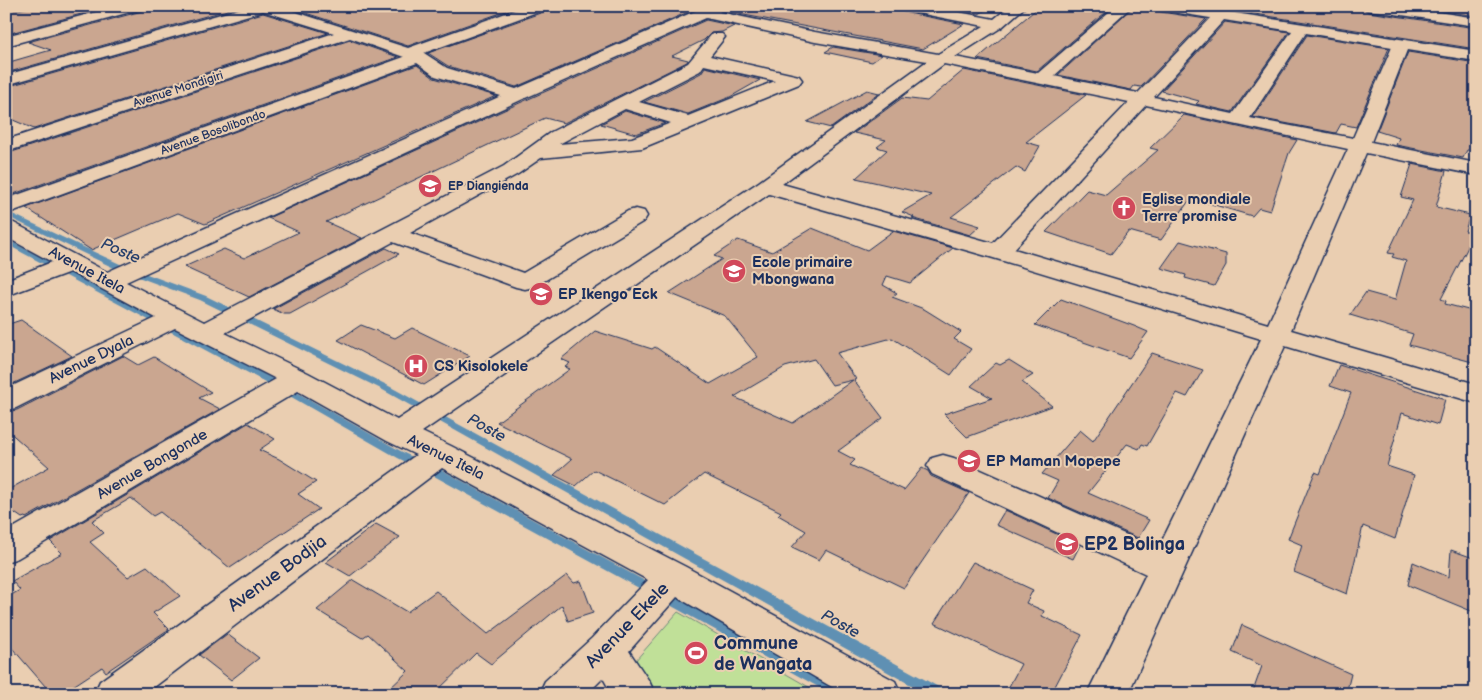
<svg xmlns="http://www.w3.org/2000/svg" width="1482" height="700" font-family="'Balsamiq Sans',sans-serif">
<style>
.green{fill:#c0e098;stroke:#6e887b}
.lines{fill:none;stroke-linecap:round;stroke-linejoin:round}
.stream{fill:#5e90b3;fill-rule:evenodd}
.building{fill:#caa690;stroke:#1b2f5e;fill-rule:evenodd}
.minor-casing{stroke:#1b2f5e;stroke-width:3}
.minor{fill:#eaceb1;fill-rule:evenodd}
.labels{text-anchor:middle;stroke-width:4;stroke-linejoin:round;paint-order:stroke}
.far-street-label{font-size:12px;fill:#1b2f5e;stroke:#eaceb1}
.far-poi-label{font-size:12px;font-weight:bold;fill:#1b2f5e;stroke:#eaceb1;text-anchor:start}
.poi-label{font-size:15px;font-weight:bold;fill:#1b2f5e;stroke:#eaceb1;text-anchor:start}
.street-label{font-size:15px;fill:#1b2f5e;stroke:#eaceb1}
.water-label{font-size:16px;font-style:italic;fill:#263f6c;stroke:#eaceb1}
.near-poi-label{font-size:18px;font-weight:bold;fill:#1b2f5e;stroke:#eaceb1;text-anchor:start}
.near-street-label{font-size:18px;fill:#1b2f5e;stroke:#eaceb1}
</style>
<rect width="100%" height="100%" fill="#eaceb1"/>
<filter id="ink" filterUnits="userSpaceOnUse"><feTurbulence type="fractalNoise" baseFrequency=".02" numOctaves="2"/><feDisplacementMap in="SourceGraphic" scale="10" xChannelSelector="R" yChannelSelector="G"/><feConvolveMatrix kernelMatrix="1 2 1 2 8 2 1 2 1" color-interpolation-filters="sRGB"/></filter>
<g filter="url(#ink)">
<path class="green" d="M678,612L821,694H606Z"/>
<g class="lines">
<path class="stream" d="M6,211L120,264L206,296L387,385L944,690L945,694H927L381,389L200,300L114,268L6,216Z
M6,239L273,379L406,454L442,470L656,587L658,590L656,593L652,595L648,593L434,476L398,458L267,383L6,244Z
M663,591L848,690L849,694H831L659,599L657,596L659,593Z"/>
</g>
<path class="building" d="M6,6L18,10L34,6H111L7,34Z
M145,6H241L6,73V63L51,50L28,42L142,11Z
M284,6H520L408,46Z
M549,6H702L516,87L448,66L428,53L546,11Z
M729,6H894L903,12L964,24L923,49L723,11Z
M938,6H992L979,14Z
M1040,6H1113L1037,71L977,59Z
M1134,6H1152L1161,12L1206,19L1141,87L1134,86L1131,90L1058,75Z
M1204,6H1359L1368,12L1476,28V49Z
M1413,6H1448L1476,10V16Z
M263,13L328,33L34,129L6,117V87Z
M706,20L734,26L722,32L711,33L704,40L672,56L688,60L687,62L564,123L545,118L326,222L362,238L249,297L184,267L224,249L244,258L299,232L268,218L524,101Z
M1225,22L1289,32L1232,112L1196,104L1199,101L1162,91Z
M1307,35L1389,48L1356,127L1341,124L1336,133L1253,117Z
M350,40L398,57L8,196L6,195V154Z
M833,47L882,55L872,62L825,52Z
M1408,52L1476,63V140L1471,150H1467L1463,158L1396,145L1399,138L1377,131Z
M417,65L434,78L496,96L205,224L178,213L91,250L26,208Z
M705,67L760,80L730,97L688,114L644,102L701,73Z
M964,70L1086,95L1026,142L1040,146L1025,172L1016,167L951,217L980,226L970,235L912,218L914,217L902,212L931,195L856,178L887,150L877,147L886,140L854,133L902,98L927,101Z
M867,90L879,93L831,128L807,122Z
M625,111L665,123L636,134L601,124Z
M1184,115L1297,140L1289,153L1270,211L1259,208L1252,216L1191,198L1161,240L1129,231L1111,254L1046,232L1087,190L1106,195L1158,150L1150,148Z
M1412,164L1446,171L1436,207L1470,215L1465,231L1470,232L1468,247L1441,299L1446,301L1445,304L1476,312V363L1409,345L1413,334L1350,315L1366,292L1395,300L1406,261L1392,257L1394,254L1388,253L1413,200L1401,197Z
M812,228L867,250L893,231L953,248L910,283L887,276L883,285L897,293L892,297L924,309L961,332L954,339L971,349L951,375L892,338L837,353L856,379L854,380L883,418L838,451L855,460L850,465L904,490L922,468L928,471L931,476L969,493L904,588L826,550L819,560L792,547L806,531L778,515L781,512L704,474L665,505L594,470L576,486L554,475L572,459L497,422L570,369L565,367L570,363L561,359L595,331L652,349L655,347L710,384L758,357L725,316L669,293L722,259L714,256L738,240L772,252ZM814,359L832,385L853,380L793,423L734,397L785,367Z
M1180,241L1226,254V265L1214,286L1185,278L1186,275L1161,268Z
M386,248L399,254L290,314H284L273,309Z
M1061,299L1134,326L1148,332L1129,358L1035,325Z
M21,320L72,356L6,387V325Z
M361,325L395,338L412,328L470,356L424,385L338,340Z
M1152,353L1203,370L1187,397L1177,393L1147,446L1142,444L1139,449L1127,444L1088,493L1149,520L1138,538L1048,498L1058,481L1042,474L1080,430L1093,441Z
M123,356L138,365L154,357L211,392L199,398L220,409L26,518L25,517L22,518L6,507V491L49,467L6,429V412L17,410Z
M1009,360L1033,375L1022,382L1052,406L967,437L944,414L992,398L971,386L996,363L1000,365Z
M1339,365L1445,399L1438,425L1402,413L1387,466L1414,475L1395,539L1363,526L1347,594L1294,572L1302,545L1288,539L1315,472L1320,474L1351,393L1330,386Z
M248,423L275,439L259,450L279,459L316,482L298,494L319,509L230,568L160,512L153,516L131,498L92,521L104,533L90,542L128,577L147,566L180,596L153,613L169,629L106,672L102,667L61,694H52L6,641V598L20,590L12,581L62,553L50,541Z
M1005,510L1080,545L1073,559L996,525Z
M376,524L400,537L350,576L326,562Z
M1451,550L1476,559V613L1408,585L1413,562L1449,577Z
M973,562L1033,590L1026,603L1044,611L1042,616L1082,635L1051,694H1005L1021,664L934,623Z
M567,575L574,583L581,581L593,613L568,621L562,605L491,664L476,653L434,694H384L408,671L368,634L362,638L317,610L353,580L407,612L436,591L488,634Z
M1242,625L1351,674L1346,694H1252L1262,666L1232,652Z
M227,634L259,658L231,680L199,655Z"/>
<g class="lines">
<g class="minor-casing">
<path id="minor" d="M119,6H143L141,9L6,46V36Z
M249,6H277L408,48L526,6H547L545,9L424,53L447,68L516,89L707,6H727L719,12L815,32L938,54L984,26L903,10L896,6H927L994,19L1010,6H1026L1002,27L955,57L1038,73L1116,6H1132L1054,76L1138,93L1210,18L1161,10L1154,6H1190L1476,51V61L1407,50L1371,142L1476,163V175L1366,153L1291,330L1476,384V403L1285,346L1128,694H1087L1146,574L932,474L927,466L932,458L943,455L954,458L1158,549L1261,339L990,257L769,194L422,432L451,446L686,567L895,681L901,694H844L677,597L629,651L649,681L655,694H612L603,678L587,694H539L545,681L592,638L648,580L442,468L145,694H94L100,681L416,455L387,441L298,391L18,558L6,562V532L276,379L175,328L16,408L6,410V389L156,318L70,272L6,296V280L52,262L6,237V221L14,223L107,272L501,96L435,76L417,63L6,214V199L404,57L350,38L6,152V140L334,33L263,11L6,85V75ZM706,18L815,42L927,61L759,182L397,420L308,373L225,333L393,242L516,287L525,289L534,287L644,221L647,216L644,211L636,209L628,211L523,273L410,233L518,174L541,158L642,148L799,84L802,80L799,76L710,56L725,37L722,34H712L688,63L551,132L504,166L204,322L126,282L523,99ZM1224,20L1292,31L1233,114L1154,97ZM1306,33L1392,47L1353,138L1250,118ZM944,64L1129,102L993,243L782,184ZM704,65L775,81L688,116L639,102L700,71ZM1146,105L1348,149L1268,324L1014,249ZM625,109L671,123L632,138L559,144Z
M1361,6H1399L1476,18V26L1368,10Z"/>
</g>
<use href="#minor" class="minor"/>
</g>
</g>
<defs>
<g id="school-disc" transform="scale(1.25)"><circle r="9.5" fill="#d1495b" stroke="#eaceb1"/><path d="M0-5L7-2L0 1L-7-2ZM-4 1L0 2.5L4 1V4Q0 6-4 4Z" fill="#fff"/></g>
<g id="church-disc" transform="scale(1.25)"><circle r="9.5" fill="#d1495b" stroke="#eaceb1"/><path d="M-1.2-6h2.4v3.5h3.3v2.4h-3.3V6h-2.4V-.1h-3.3v-2.4h3.3Z" fill="#fff"/></g>
<g id="hospital-disc" transform="scale(1.25)"><circle r="9.5" fill="#d1495b" stroke="#eaceb1"/><path d="M-5-5h3v3.5h4V-5h3V5h-3V1.5h-4V5h-3Z" fill="#fff"/></g>
<g id="stadium-disc" transform="scale(1.25)"><circle r="9.5" fill="#d1495b" stroke="#eaceb1"/><path d="M0-5a6.5 5 0 1 0 0 10a6.5 5 0 1 0 0-10ZM-3.5-1.8h7v3.6h-7Z" fill="#fff"/></g>
</defs>
<g fill-rule="evenodd">
<use href="#school-disc" x="430" y="186"/>
<use href="#church-disc" x="1124" y="208"/>
<use href="#school-disc" x="734" y="271"/>
<use href="#school-disc" x="541" y="294"/>
<use href="#hospital-disc" x="416" y="366"/>
<use href="#school-disc" x="969" y="461"/>
<use href="#school-disc" x="1067" y="544"/>
<use href="#stadium-disc" x="696" y="653"/>
</g>
<g class="labels">
<g class="far-street-label">
<text transform="translate(178 89) rotate(-18)" y="4">Avenue Mondigiri</text>
<text transform="translate(213 132) rotate(-20)" y="4">Avenue Bosolibondo</text>
</g>
<g class="far-poi-label">
<text x="448" y="190">EP Diangienda</text>
</g>
<g class="poi-label">
<text x="1142" y="204">Eglise mondiale<tspan x="1142" dy="17">Terre promise</tspan></text>
<text x="752" y="267">Ecole primaire<tspan x="752" dy="17">Mbongwana</tspan></text>
<text x="558" y="299">EP Ikengo Eck</text>
<text x="434" y="371">CS Kisolokele</text>
<text x="986" y="466">EP Maman Mopepe</text>
</g>
<g class="street-label">
<text transform="translate(87 270) rotate(28)" y="5">Avenue Itela</text>
<text transform="translate(91 359) rotate(-26)" y="5">Avenue Dyala</text>
<text transform="translate(446 457) rotate(26)" y="5">Avenue Itela</text>
<text transform="translate(152 464) rotate(-30)" y="5">Avenue Bongonde</text>
</g>
<g class="water-label">
<text transform="translate(121 250) rotate(23)" y="6">Poste</text>
<text transform="translate(487 427) rotate(29)" y="6">Poste</text>
<text transform="translate(841 623) rotate(29)" y="6">Poste</text>
</g>
<g class="near-poi-label">
<text x="1084" y="550">EP2 Bolinga</text>
<text x="714" y="649">Commune<tspan x="714" dy="21">de Wangata</tspan></text>
</g>
<g class="near-street-label">
<text transform="translate(277 573) rotate(-36)" y="6">Avenue Bodjia</text>
<text transform="translate(627 625) rotate(-46)" y="6">Avenue Ekele</text>
</g>
</g>
<rect width="1482" height="700" fill="none" stroke="#eaceb1" stroke-width="25"/>
<rect x="12" y="12" width="1457" height="675" fill="none" stroke="#1b2f5e" stroke-width="2" filter="url(#ink)"/>
</svg>
